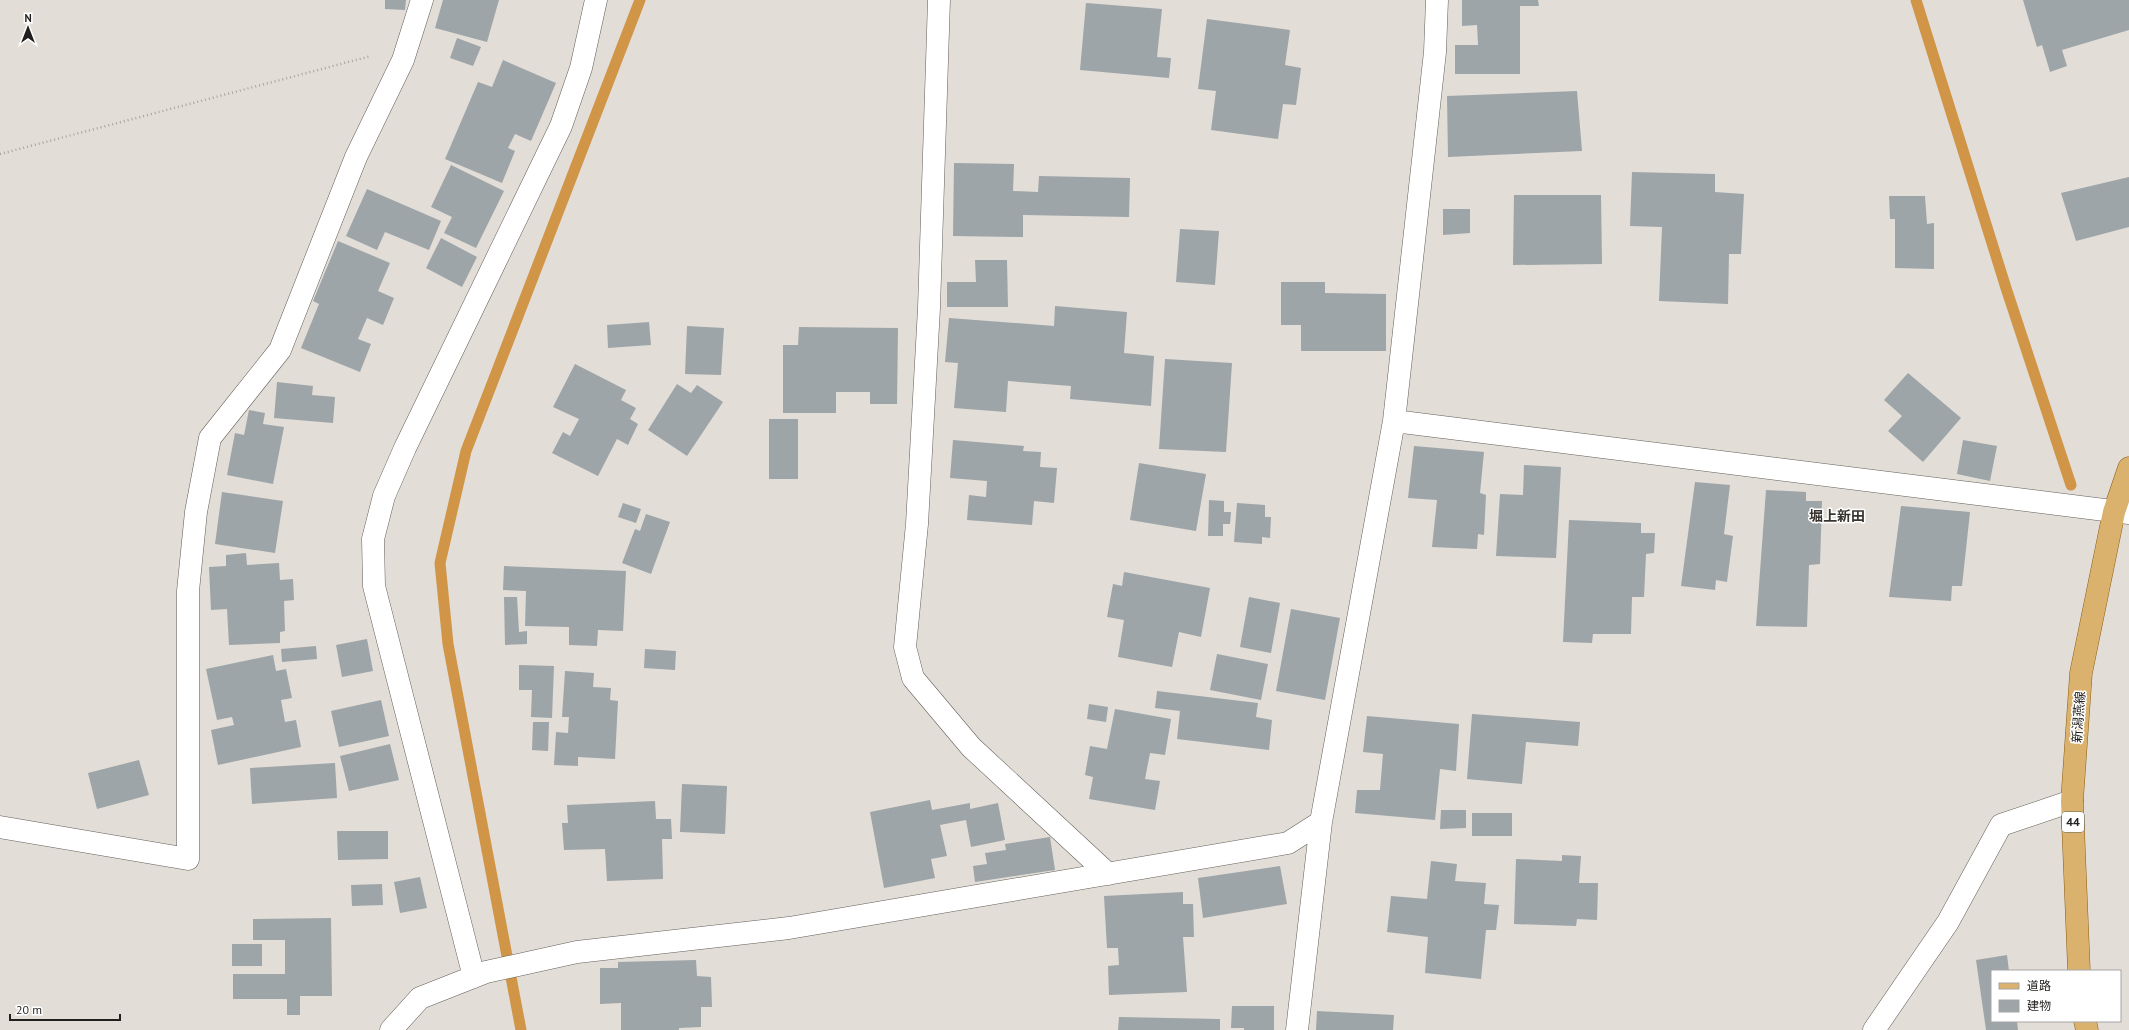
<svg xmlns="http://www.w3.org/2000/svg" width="2129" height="1030" font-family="'PT Sans','Noto Sans JP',sans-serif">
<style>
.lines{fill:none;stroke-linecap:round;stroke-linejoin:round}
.stream{stroke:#d19547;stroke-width:11}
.building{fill:#9da5a8}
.minor-casing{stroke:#635f5a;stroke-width:23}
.primary-casing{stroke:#8a5d11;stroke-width:23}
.path{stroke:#a8a49f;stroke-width:2.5;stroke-dasharray:1 3;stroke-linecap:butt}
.minor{stroke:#fff;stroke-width:22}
.primary{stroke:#dbb26d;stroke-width:22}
.labels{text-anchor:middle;stroke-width:3;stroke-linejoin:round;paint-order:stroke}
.shield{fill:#fff;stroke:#646261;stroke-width:1}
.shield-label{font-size:12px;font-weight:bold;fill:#211f1d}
.street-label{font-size:13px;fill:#211f1d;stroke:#fff}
.neighbourhood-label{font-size:14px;font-weight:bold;fill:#383430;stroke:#fff}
</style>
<rect width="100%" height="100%" fill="#e2ddd7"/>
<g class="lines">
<path class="stream" d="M1916,0L2006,288L2071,485
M521,1030L448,644L440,563L466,451L640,0"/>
</g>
<path class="building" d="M385,0H406L405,10L385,9Z
M443,0H499L487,42L435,28Z
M1462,0H1538L1539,6H1520V74H1455V45H1478L1477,25L1462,26Z
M2023,0H2129V30L2062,50L2067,66L2050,72L2042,45L2037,47Z
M1086,3L1162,9L1157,57L1171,58L1169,78L1080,70Z
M1207,19L1290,30L1285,65L1301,68L1296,105L1283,104L1278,139L1211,130L1216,91L1198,89Z
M457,38L481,47L473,66L450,58Z
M503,60L556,83L531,141L515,134L508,148L515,151L502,183L445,159L478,82L492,87Z
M1577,91L1582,151L1448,157L1447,96Z
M954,163L1014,164L1013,191L1038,192L1039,176L1130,178L1129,217L1023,215V237L953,236Z
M451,165L504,191L476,248L444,233L452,217L431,207Z
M1632,172L1715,174V192L1744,194L1741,254H1729L1728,304L1659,301L1662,227L1630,226Z
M2129,177V227L2076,241L2061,193Z
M367,189L441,221L429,250L385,232L377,250L346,236Z
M1514,195H1601L1602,264L1513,265Z
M1889,196H1925L1927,224L1934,223V269L1895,268V219H1890Z
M1443,209H1470V233L1443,235Z
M1180,229L1219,231L1215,285L1176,282Z
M441,238L477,257L462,287L426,268Z
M338,241L390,263L378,291L394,298L383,325L367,318L358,339L371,344L360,372L301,348L319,304L313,301Z
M975,260H1007L1008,307H947V282H976Z
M1281,282H1325V293L1386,294V351H1301V325H1281Z
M1055,306L1127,312L1124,353L1154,356L1151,406L1070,399L1071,386L1008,381L1006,412L954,408L958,363L945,362L949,318L1054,326Z
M649,322L651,345L608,348L607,325Z
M687,326L724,328L721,375L685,374Z
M799,327L898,328L897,404H870V392H836V413H783V345H798Z
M1165,359L1232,363L1226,452L1159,449Z
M575,364L626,390L621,400L636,408L630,419L638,424L628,445L617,439L598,476L552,453L563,432L570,436L579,419L553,407Z
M1908,373L1961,418L1923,462L1888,431L1902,416L1884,400Z
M277,382L313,386L312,395L335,397L333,423L274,418Z
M677,384L691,393L697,385L723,402L687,456L648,430Z
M249,410L265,413L263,424L284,427L273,484L227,475L235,433L244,435Z
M769,419H798V479H769Z
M953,440L1024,446L1023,451L1041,452L1040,467L1057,468L1054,503L1034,501L1032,525L967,520L969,495L986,497L987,481L950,478Z
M1963,440L1997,446L1990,481L1957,474Z
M1414,446L1484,452L1480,493L1486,495L1484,535L1478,534L1477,549L1432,547L1437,500L1408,498Z
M1139,463L1206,474L1196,531L1130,520Z
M1524,465L1561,467L1556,558L1496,556L1500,494L1523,495Z
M1695,482L1730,485L1724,534L1733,536L1727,582L1716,580L1715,590L1681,586Z
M1766,490L1806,492V501H1822L1820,564L1809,565L1807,627L1756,626Z
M222,492L283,501L275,553L215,544Z
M1209,500L1224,501V512H1231L1230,524H1223V536H1208Z
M623,503L641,509L636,523L618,517Z
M1237,503L1265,505V517H1271L1270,538L1262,537V544L1234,542Z
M1901,506L1970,512L1962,586H1952L1951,601L1889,597Z
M646,514L670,522L651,574L622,563L635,529L640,531Z
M1569,520L1641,523V533H1655L1654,553L1646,554L1644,597H1632L1631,634H1593L1592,643L1563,642Z
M246,553L247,565L279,563L280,580L293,579L294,600L284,601L285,631L280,632V643L229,645L227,609L211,610L209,567L226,566V555Z
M504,566L626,571L623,631L598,630L597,646L569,645V627L525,626L526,591L503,590Z
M1124,572L1210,588L1201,637L1179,632L1172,667L1118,657L1124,620L1107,617L1113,584L1122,586Z
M504,597H517L519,632L527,631V644L505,645Z
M1249,597L1280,603L1271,653L1240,647Z
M1291,609L1340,618L1325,700L1276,691Z
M367,639L373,671L342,677L336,645Z
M316,646L317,659L282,662L281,649Z
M645,649L676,651L675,670L644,668Z
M1217,654L1268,664L1261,700L1210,690Z
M273,655L276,671L286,669L292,698L281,700L285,722L296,720L301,747L218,765L211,730L234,725L232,717L217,720L206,669Z
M519,665L554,666L552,718L531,717L532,690H519Z
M565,671L594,673L593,687L611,688L610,700L618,701L615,759L578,757V766L554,765L556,732L568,733L569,717H562Z
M1157,691L1258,703L1256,717L1272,720L1269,750L1177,739L1180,711L1155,708Z
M381,700L389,736L339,747L331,711Z
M1089,704L1108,707L1106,722L1087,719Z
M1115,709L1171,719L1165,755L1150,753L1145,779L1160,781L1155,810L1089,799L1093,777L1085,775L1090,746L1107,749Z
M1472,714L1580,722L1578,746L1526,742L1522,784L1467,779Z
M1367,716L1459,724L1456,771L1440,769L1435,820L1355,813L1357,790H1380L1383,754L1363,752Z
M533,722H549L548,751L532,750Z
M390,744L399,780L349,791L340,756Z
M139,760L149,795L97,809L88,773Z
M335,763L337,798L252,804L250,768Z
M682,784L727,786L725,834L680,832Z
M930,800L932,810L970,803V809L998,803L1005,840L971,847L966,820L940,825L947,856L931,859L935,878L884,888L870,812Z
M655,801L656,819H671L672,839H662L663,879L607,881L605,849L564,850L562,823H568L567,805Z
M1441,810H1466V828L1440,829Z
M1472,813H1512V836H1472Z
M337,831H388V859L338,860Z
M1050,837L1055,870L975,882L973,866L987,864L985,853L1006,850L1005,844Z
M1562,855L1581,856L1579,883H1598L1597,920L1577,919L1576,926L1514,924L1516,859L1562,861Z
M1431,861L1457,864L1455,881L1486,883L1484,904L1499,905L1496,930H1486L1481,979L1425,973L1428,937L1387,932L1391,896L1427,899Z
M1280,866L1287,904L1203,918L1198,878Z
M420,877L427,908L400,913L394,882Z
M382,884L383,905L352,906L351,885Z
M1183,892V904H1193L1194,937H1183L1187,992L1109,995L1108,966L1119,965L1118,948H1107L1104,896Z
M331,918L332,996H300V1015H287V999H233V974H285V940H253V919Z
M232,944H262V966H232Z
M2007,955L2009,971H1992V1021H2017L2018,1030H1986L1976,960Z
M696,960L697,976L711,977L712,1007H701V1027L679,1028V1030H621V1003L600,1004V968H618V962Z
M1232,1006H1274V1030H1244V1028H1231Z
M1317,1011L1394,1015L1393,1030H1316Z
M1119,1017L1220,1019V1030H1118Z"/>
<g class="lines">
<g class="minor-casing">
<path id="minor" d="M939,0L929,308L917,524L905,647L913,678L971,747L1108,874
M1394,421L2129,513
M0,827L188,859V591L196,512L210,438L280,350L356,157L403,60L422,0
M474,977L374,586L373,539L384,496L405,448L561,126L581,68L596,0
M391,1030L420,998L486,972L577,952L789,928L1288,843L1321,822
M1297,1030L1321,822L1394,421L1435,52L1437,0
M1874,1030L1948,922L2001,825L2072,801"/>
</g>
<g class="primary-casing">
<path id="primary" d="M2079,971L2072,801L2081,673L2114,512L2129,468
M2085,1021L2087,1030"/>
</g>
<path class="path" d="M0,154L371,56"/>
<use href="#minor" class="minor"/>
<use href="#primary" class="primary"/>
</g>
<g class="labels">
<rect class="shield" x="2062" y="812" width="22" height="20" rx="3"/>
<g class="shield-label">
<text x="2073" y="826">44</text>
</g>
<g class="street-label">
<text transform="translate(2078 717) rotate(-86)" y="5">新潟燕線</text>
</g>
<g class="neighbourhood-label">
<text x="1837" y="521">堀上新田</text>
</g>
</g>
<rect x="1991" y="970" width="130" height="52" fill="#ffffff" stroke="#a6a5a5"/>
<rect x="1999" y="983" width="20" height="6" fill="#dbb26d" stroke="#a6a5a5"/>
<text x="2027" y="990" font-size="12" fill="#211f1d">道路</text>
<rect x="1999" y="1000" width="20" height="12" fill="#9da5a8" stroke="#a6a5a5"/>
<text x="2027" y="1010" font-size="12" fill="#211f1d">建物</text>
<g transform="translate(28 28)" stroke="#ffffff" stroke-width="3" paint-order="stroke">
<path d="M0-3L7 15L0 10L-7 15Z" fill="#211f1d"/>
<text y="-6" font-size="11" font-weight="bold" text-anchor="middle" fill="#211f1d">N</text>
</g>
<path d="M10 1014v6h110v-6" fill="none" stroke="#211f1d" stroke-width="2"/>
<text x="16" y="1014" font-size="12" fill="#211f1d" stroke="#ffffff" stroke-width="3" paint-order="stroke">20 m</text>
</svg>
